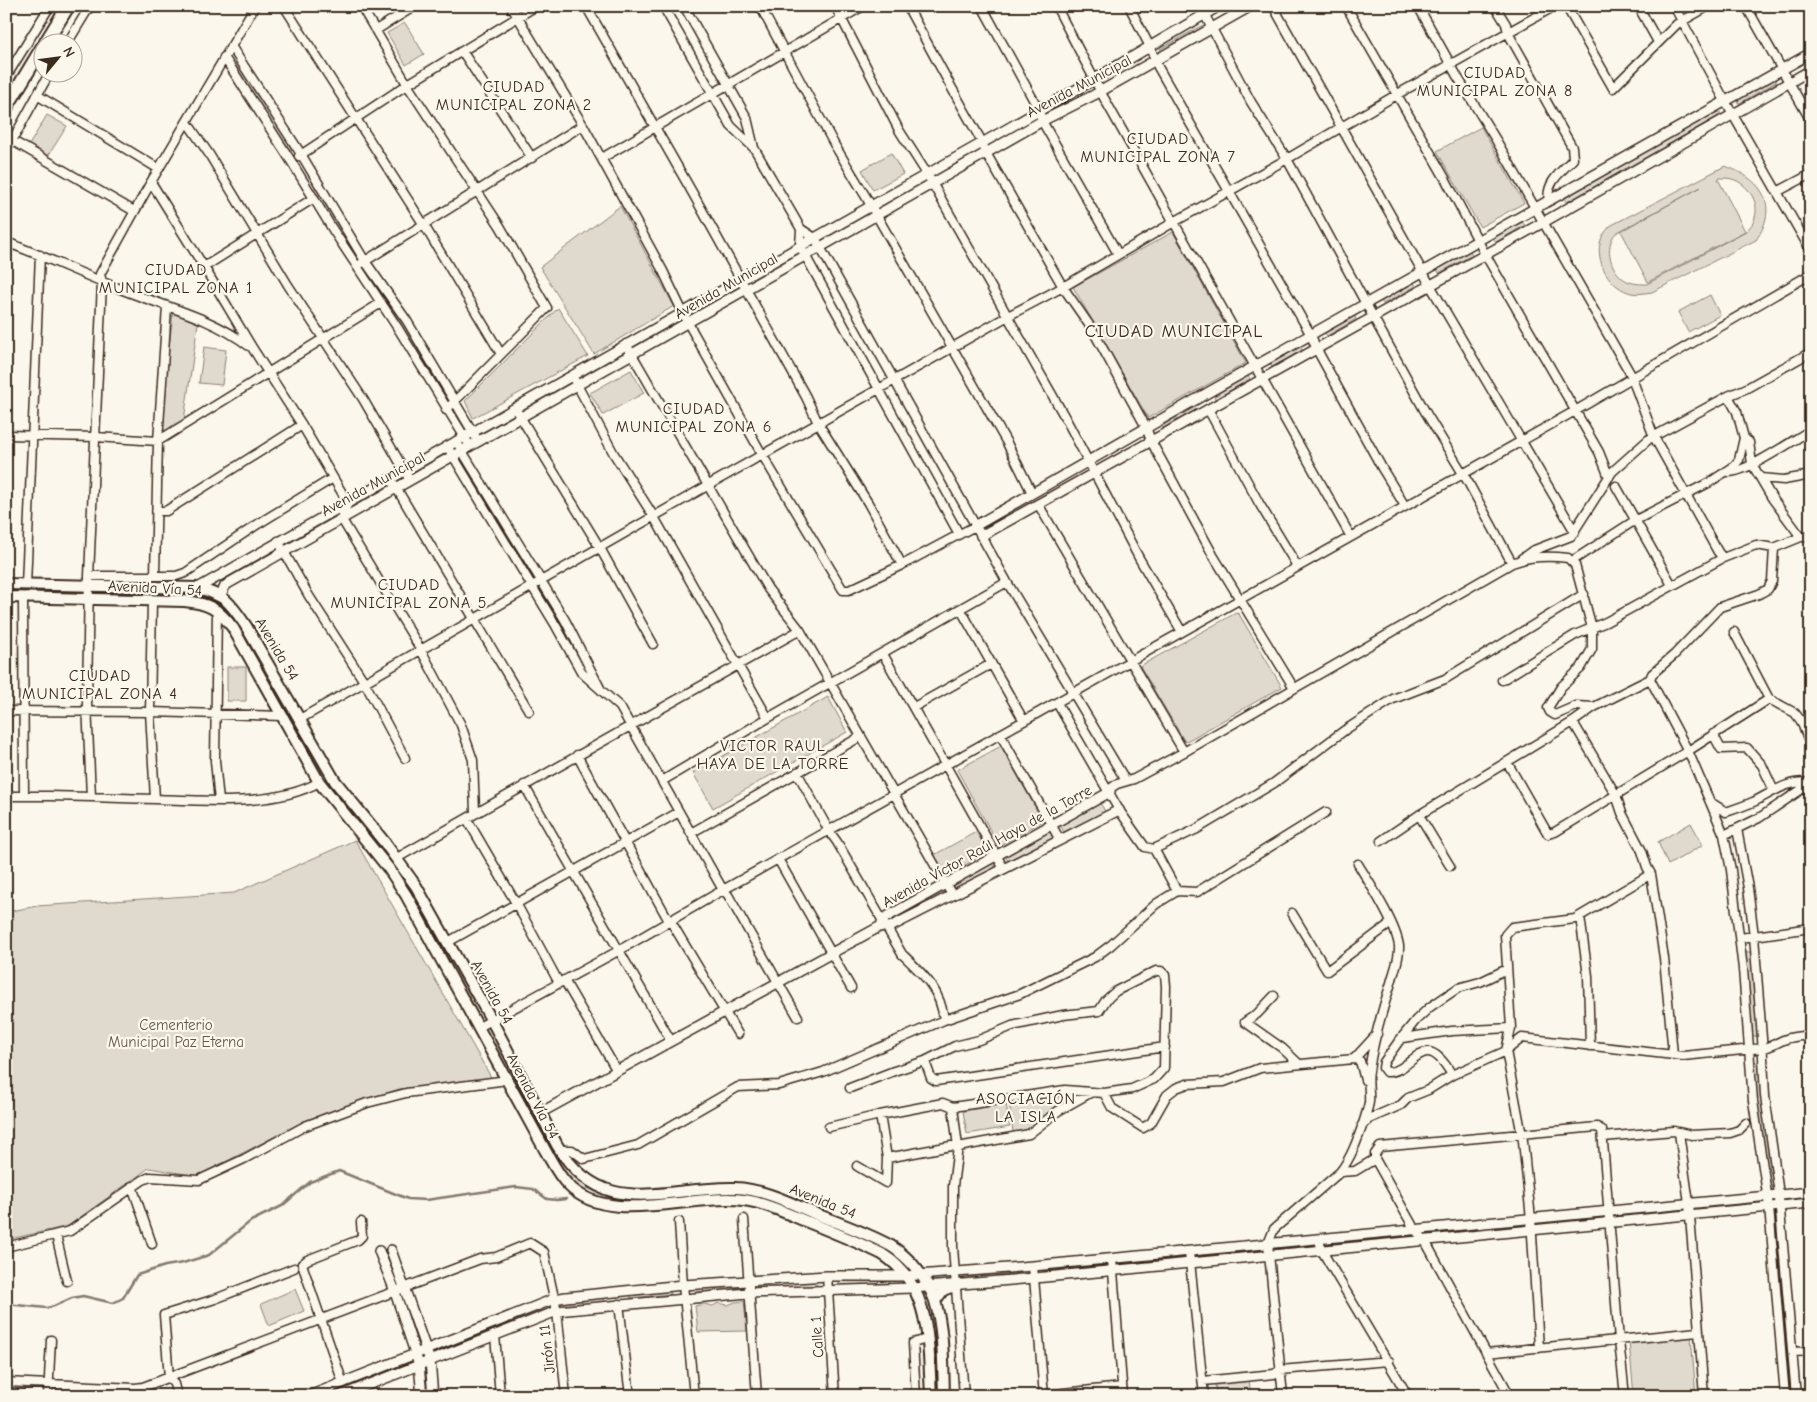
<svg xmlns="http://www.w3.org/2000/svg" width="1817" height="1402" font-family="'Comic Neue',sans-serif">
<style>
.green{fill:#dfd9ce;stroke:#8d8276;fill-rule:evenodd}
.lines{fill:none;stroke-linecap:round;stroke-linejoin:round}
.stream{stroke:#85796d;stroke-width:2.5}
.minor-casing{stroke:#3b2a1e;stroke-width:11}
.tertiary-casing{stroke:#3b2a1e;stroke-width:12}
.secondary-casing{stroke:#3b2a1e;stroke-width:14}
.trunk-casing{stroke:#3b2a1e;stroke-width:16}
.minor{stroke:#fbf7ec;stroke-width:8}
.tertiary{stroke:#fbf7ec;stroke-width:9}
.secondary{stroke:#fbf7ec;stroke-width:10}
.trunk{stroke:#fbf7ec;stroke-width:12}
.labels{text-anchor:middle;stroke-width:4.5;stroke-linejoin:round;paint-order:stroke}
.street-label{font-size:15px;fill:#3b2a1e;stroke:#fbf7ec}
.park-label{font-size:15px;fill:#64564a;stroke:#fbf7ec}
.neighbourhood-label{font-size:16px;letter-spacing:1px;fill:#3b2a1e;stroke:#fbf7ec}
.quarter-label{font-size:18px;letter-spacing:1px;fill:#3b2a1e;stroke:#fbf7ec}
</style>
<rect width="100%" height="100%" fill="#fbf7ec"/>
<filter id="ink" filterUnits="userSpaceOnUse"><feTurbulence type="fractalNoise" baseFrequency=".02" numOctaves="2"/><feDisplacementMap in="SourceGraphic" scale="10" xChannelSelector="R" yChannelSelector="G"/><feConvolveMatrix kernelMatrix="1 2 1 2 8 2 1 2 1" color-interpolation-filters="sRGB"/></filter>
<g filter="url(#ink)">
<path class="green" d="M405,23L424,54L406,65L387,33Z
M1201,26L1202,29L1162,52L1160,49Z
M235,64L238,65L292,147V149H289L251,92Z
M1775,79L1776,82L1740,103H1738V100Z
M1717,111L1721,113L1720,115L1567,202L1565,201V198Z
M47,115L67,126L48,156L29,145Z
M1481,127L1524,203L1480,227L1437,151Z
M891,153L903,174L873,190L862,170Z
M1725,166C1762,179 1780,205 1756,240L1652,292C1644,293 1636,295 1628,292C1607,285 1592,256 1603,235C1605,232 1608,229 1610,226ZM1720,178C1724,178 1728,178 1732,179C1747,183 1760,202 1755,217C1754,223 1750,227 1746,231L1647,284C1640,284 1634,284 1627,281C1611,273 1603,247 1616,233L1701,187L1621,231L1648,282L1745,231L1718,179Z
M317,186L358,254L357,256H355L313,189Z
M620,206L674,306L594,354L540,267Z
M1522,222L1525,225L1496,242L1493,238Z
M1173,232L1246,363L1148,418L1073,287Z
M1470,251L1472,255L1439,273L1437,269Z
M1414,283L1416,286L1383,304L1381,301Z
M384,293L412,336L444,394H442L409,338L381,295Z
M1710,295L1720,315L1688,332L1678,312Z
M558,308L588,356L473,418L465,401Z
M173,313L198,323L184,420L167,431L163,429L168,356Z
M1355,316L1356,319L1327,336L1325,333Z
M1301,346L1302,350L1272,367L1270,364Z
M204,347L226,350L222,385L199,383Z
M631,370L644,393L603,415L590,393Z
M1248,376L1250,379L1215,399L1214,396Z
M567,384V386L529,408H526V407Z
M1195,407L1197,409L1163,428L1162,426Z
M463,461L533,574L532,576L529,575L461,464Z
M331,517L330,521L292,542H289V541Z
M274,549V552L234,575L232,572Z
M6,587L69,590L68,595L6,593Z
M107,591L198,593L220,601L234,614L300,727L295,730L239,631C230,616 222,605 204,600L107,595Z
M544,592L567,629L563,631L541,595Z
M1236,613L1239,614L1282,687L1185,742L1140,666Z
M568,631L588,672L586,673L564,633Z
M227,667H246V701H227Z
M828,697L847,732L713,808L693,773Z
M304,733L414,890L477,1003L472,1006L409,892L320,775L298,736Z
M1001,746L1043,821L999,846L957,770Z
M1100,803L1105,811L1104,813L1064,832L1060,825Z
M1691,823L1703,845L1668,865L1658,842Z
M1049,830L1053,838L1008,861L1005,856Z
M976,832L988,852L946,876L934,855Z
M355,840L492,1079L399,1089L305,1121L198,1176L149,1168L68,1226L6,1240V912L37,906L234,893Z
M991,863L995,866L994,869L955,889L953,888V885Z
M943,890L944,894L896,918V916Z
M1746,952H1752L1759,1036H1752Z
M499,1043L558,1154L571,1172L588,1188L612,1199L630,1201L733,1193L774,1201L875,1243L885,1248L900,1258L899,1260L884,1250L746,1196C716,1192 687,1197 657,1200C641,1201 623,1204 607,1200C588,1196 571,1183 560,1168L494,1045Z
M1754,1062H1759L1762,1095L1775,1186H1770L1756,1096Z
M1066,1094L1068,1101L1058,1107L1028,1130L1013,1132L1009,1102Z
M1006,1104L1010,1127L967,1134L963,1111Z
M1755,1201L1756,1205L1702,1209L1701,1206Z
M1675,1208V1212L1624,1217L1623,1213Z
M1598,1216V1219L1545,1224V1220Z
M1518,1223V1227L1436,1235V1231Z
M1405,1234V1238L1336,1245V1241Z
M1255,1249V1253L1206,1257L1205,1254Z
M1177,1256L1178,1260L1126,1265L1125,1261Z
M1097,1264V1268L1048,1272V1268Z
M1019,1271V1275L965,1280L964,1277Z
M838,1280H889L890,1284L838,1286Z
M816,1281V1286L760,1288V1284Z
M737,1286V1290L697,1292V1288Z
M295,1289L304,1311L269,1326L261,1304Z
M670,1290L671,1294L631,1298L630,1294Z
M604,1297L605,1302L566,1306V1301Z
M744,1301L747,1331L698,1332L695,1306L704,1304L713,1306L718,1303L728,1305L735,1302Z
M541,1310L542,1312L443,1351L442,1348Z
M934,1318L940,1396H936L931,1319Z
M1691,1337L1696,1396H1634L1629,1342Z
M407,1362L408,1364L328,1396H318Z
M1249,1380L1251,1396H1216L1215,1383Z"/>
<g class="lines">
<path class="stream" d="M6,1304L47,1308L54,1306L72,1298L83,1296L113,1303L123,1298L137,1275L165,1266L183,1263L209,1255L251,1221L282,1206L310,1182L339,1171L408,1199L426,1200L516,1187L533,1189L547,1199L557,1200L566,1199"/>
<g class="minor-casing">
<path id="minor" d="M284,6L424,225L501,354
M361,6L410,89L500,226L547,308L446,410
M511,6L583,125L663,271L688,323L763,456L843,590H849L902,565L975,526
M586,6L692,192L806,397L818,423L868,503L902,565
M663,6L731,126L754,148L801,229L815,238L1007,582L1126,781
M684,6L747,118L754,148
M760,6L834,144L866,197L1007,443L1032,493
M835,6L899,130L927,174L1067,421L1139,558L1182,632
M907,6L949,83L982,142L986,153L1063,287L1092,329L1146,427L1151,441L1213,555L1294,688
M982,6L1039,110L1042,121L1118,254
M1056,6L1104,98L1351,537
M1129,6L1150,47L1158,67L1311,335L1316,348L1383,470L1405,506
M1200,6L1251,102L1287,159L1377,324L1426,413L1468,482L1512,563
M1273,6L1430,285L1575,532
M1346,6L1446,180L1485,254L1599,452L1609,477
M1418,6L1457,76L1496,140L1630,373L1654,437L1718,552L1723,558
M1495,6L1506,24L1508,33L1572,147L1573,159C1562,171 1545,183 1549,201
M1566,6L1613,88L1677,24L1709,6
M1638,6L1658,42
M1674,6L1725,101L1811,251
M1746,6L1811,121
M376,30L415,6
M68,42L90,6
M231,46L301,154L365,261L407,321L478,441
M462,51L532,158
M224,57L291,161L333,230L399,330L470,446
M6,77L50,6
M37,95L159,169
M187,122L209,154L288,285L363,399L410,480
M6,137L134,211
M12,141L50,72
M299,156L408,84L536,6
M602,158L863,6
M151,182L204,267L253,349L302,425L348,503L341,518L421,650L461,725L473,760L475,812
M1777,192L1811,174
M801,229L800,246L959,534
M6,242C46,257 84,275 123,290C166,307 213,318 249,346
M362,263L583,125
M204,267L314,198
M626,344L768,589L800,630L952,895
M575,381L614,454L654,517L768,718
M1728,396L1737,412L1744,438L1749,442L1752,464L1772,498L1801,537
M1208,409L1259,503L1297,566
M518,413L600,548L653,644
M6,435L96,437L158,441L381,303
M456,441L565,620L600,688
M447,446L556,626L582,673L620,707L723,890L728,895L798,1017
M1729,472C1748,472 1793,440 1811,430
M1761,478L1784,480L1811,475
M394,484L529,711
M1616,486L1672,585
M1038,504L1184,752
M157,511H166L302,425
M278,541L309,596L365,683L405,758
M1521,559L1532,551L1571,536L1612,472L1649,439L1728,396L1747,388L1811,352
M1572,561L1634,521L1710,482L1733,467L1739,460L1744,438
M155,575L158,441L167,307
M89,576H176L185,573L258,524L333,478
M26,585L40,255
M23,598L24,796
M152,601L150,712L155,799
M217,610L215,761L219,801
M961,610L1024,721
M1734,632L1769,699L1795,713L1801,721L1811,746
M883,654L1004,869
M1650,679L1688,751L1710,802L1724,835L1731,870L1743,969L1753,1101L1769,1207L1785,1396
M1502,680L1575,635L1606,622L1723,558L1756,545L1774,548L1801,537H1811
M1057,703L1119,810L1145,847L1154,849L1177,891
M914,707L991,664
M6,711L150,712L283,716
M300,719L707,486L1008,316L1063,287L1174,222L1287,159L1396,95L1555,6
M1573,722L1616,795L1622,813L1642,851L1647,867L1651,874L1664,958L1673,1054
M1000,734L1060,840
M1713,734L1721,749L1747,748L1762,765L1774,791
M577,755L669,921L673,925L738,1034
M1507,762L1548,834L1555,832L1688,751L1769,699
M797,772L829,831L837,842L902,954C923,974 941,990 944,1020
M662,781L768,718L1007,582
M524,785L671,1041
M1110,792L1111,788L1117,784L1134,779L1184,752L1512,563C1529,556 1550,556 1568,558L1575,565L1592,628V649L1581,668L1561,687L1548,708L1550,712L1555,715L1576,706L1594,707
M6,796C56,795 105,798 155,799C204,801 276,807 319,782
M91,797L87,703L89,576L102,282L100,274L151,182L255,6
M1710,802L1726,812C1735,809 1744,806 1753,802C1770,794 1789,779 1809,783
M1419,815L1450,866
M467,819L516,903L559,983
M1737,829L1748,888L1754,936L1762,1038L1765,1096L1778,1187L1796,1396
M691,833L860,737
M1724,835L1759,818L1811,783
M1381,841L1419,815L1573,722L1594,707L1650,679L1652,674L1674,655L1720,607L1759,594L1768,589L1772,581L1774,548
M1154,849L1197,829L1274,783L1345,730L1393,699L1445,679L1584,594
M397,858L800,630
M778,859L851,988
M1292,913L1327,971L1391,923
M1580,916L1588,976L1590,1046
M1740,938L1811,928
M448,942L679,812
M564,980L617,1071
M1274,996L1257,1014L1245,1022L1282,1048L1299,1064
M479,1027L618,951L723,890L1575,411L1811,274
M1402,1038L1452,1031L1511,1028
M1354,1059L1377,1034
M925,1061L931,1078L936,1081L1165,1047
M1452,1075C1422,1024 1414,1074 1386,1072L1383,1068L1384,1062L1399,1041L1416,1020L1430,1007L1458,988L1480,982L1507,969
M1104,1093L1112,1108L1143,1128L1151,1123L1167,1095L1176,1088L1187,1084L1224,1082L1260,1068L1354,1059L1360,1061L1365,1080
M953,1107L958,1147L953,1186V1247L964,1396
M1362,1125L1369,1119L1401,1105L1408,1098L1428,1090L1452,1075L1506,1051L1522,1038L1683,1056L1763,1048C1772,1047 1777,1042 1786,1039C1794,1036 1803,1036 1811,1035
M829,1127L880,1115L943,1103L953,1107L1065,1090L1104,1093L1132,1089L1154,1079L1164,1068L1166,986L1165,975L1161,971H1156L1116,991L1106,1000L1099,1011L1063,1015L1012,1026L979,1040L955,1046L925,1061L894,1071L850,1088
M1679,1133L1689,1203L1704,1396
M1603,1137L1674,1131L1692,1135L1730,1133L1739,1130L1746,1123
M560,1150H572L584,1159L638,1145L738,1087L779,1085L823,1072L944,1020L1020,994L1095,957L1111,945L1156,904L1177,891L1197,892L1326,812
M887,1158L951,1146L958,1147L1029,1134L1058,1111L1090,1093
M857,1166L886,1183L887,1158L880,1115
M1340,1172L1355,1171L1375,1159
M132,1186L152,1244
M744,1219L757,1396
M679,1222L683,1285L694,1396
M56,1235L67,1281
M1319,1240L1322,1251L1408,1396
M6,1247L70,1231L143,1180L150,1177L199,1180L244,1159L305,1126L367,1103L406,1093L500,1081L507,1078
M1189,1252L1204,1396
M1112,1259L1123,1396
M1033,1266L1044,1396
M827,1276L835,1396
M619,1304L630,1396
M495,1335L500,1396
M1539,1348L1531,1219L1523,1141L1506,1051L1511,1028L1505,935L1512,927L1575,919L1651,874
M1794,1352L1811,1351
M1486,1353L1698,1332
M1203,1381L1274,1374L1280,1370L1389,1361
M6,1382L135,1388L143,1387L480,1259L496,1257L530,1243L544,1252L557,1311L566,1396
M343,1383L302,1264L307,1260L358,1240L362,1236L361,1222
M1044,1395L1122,1387
M48,1396L51,1340
M177,1396L174,1384L169,1378L164,1315L215,1299L294,1268
M916,1396L913,1343L927,1339
M1283,1396L1268,1244L1274,1229L1340,1172C1351,1158 1357,1141 1363,1124C1365,1117 1368,1109 1369,1102C1370,1092 1367,1082 1369,1071C1373,1041 1382,1011 1391,983C1394,971 1400,958 1399,946C1396,924 1370,884 1358,864
M1510,1396L1424,1239L1415,1230L1375,1159V1154L1380,1147L1597,1127L1602,1130L1619,1341L1625,1396"/>
</g>
<g class="tertiary-casing">
<path id="tertiary" d="M975,526L1209,392L1811,53
M981,536L1542,223L1811,70
M198,588L1095,79L1219,6
M221,595L225,586L229,583L986,153L1042,121L1094,95L1251,6
M881,926L883,919L1110,792
M540,1113L881,926L888,928L1119,810
M391,1250L430,1361L433,1396
M379,1251L393,1286L419,1365L422,1396
M309,1396L554,1299L566,1297L683,1285L748,1281L827,1276H905L1033,1266L1811,1192
M340,1396L557,1311L748,1293L913,1288L1035,1278L1811,1203"/>
</g>
<g class="secondary-casing">
<path id="secondary" d="M6,584L198,588C226,596 230,602 246,626L335,781L385,843L416,886L492,1021L557,1145C603,1222 664,1186 735,1188C765,1189 794,1205 821,1216C844,1225 869,1234 891,1246C910,1258 928,1280 935,1301C944,1331 943,1365 944,1396
M6,597L184,601C209,603 218,609 233,628L319,782L389,869L406,895L545,1150C552,1162 558,1175 568,1185C608,1227 691,1193 744,1200C766,1203 788,1214 808,1222C833,1232 858,1242 882,1254C932,1285 928,1344 931,1396
M935,1301L943,1290L957,1285"/>
</g>
<g class="trunk-casing">
<path id="trunk" d="M46,42L68,6
M6,108L42,48"/>
</g>
<use href="#minor" class="minor"/>
<use href="#tertiary" class="tertiary"/>
<use href="#secondary" class="secondary"/>
<use href="#trunk" class="trunk"/>
</g>
</g>
<g class="labels">
<g class="street-label">
<text transform="translate(1079 86) rotate(-28)" y="5">Avenida Municipal</text>
<text transform="translate(726 286) rotate(-30)" y="5">Avenida Municipal</text>
<text transform="translate(373 484) rotate(-29)" y="5">Avenida Municipal</text>
<text transform="translate(155 588) rotate(3)" y="5">Avenida Vía 54</text>
<text transform="translate(277 649) rotate(59)" y="5">Avenida 54</text>
<text transform="translate(987 846) rotate(-29)" y="5">Avenida Víctor Raúl Haya de la Torre</text>
<text transform="translate(492 992) rotate(61)" y="5">Avenida 54</text>
<text transform="translate(533 1096) rotate(62)" y="5">Avenida Vía 54</text>
<text transform="translate(823 1201) rotate(22)" y="5">Avenida 54</text>
<text transform="translate(817 1337) rotate(-94)" y="5">Calle 1</text>
<text transform="translate(547 1349) rotate(-97)" y="5">Jirón 11</text>
</g>
<g class="park-label">
<text x="176" y="1030">Cementerio<tspan x="176" dy="17">Municipal Paz Eterna</tspan></text>
</g>
<g class="neighbourhood-label">
<text x="1495" y="78">CIUDAD<tspan x="1495" dy="18">MUNICIPAL ZONA 8</tspan></text>
<text x="514" y="92">CIUDAD<tspan x="514" dy="18">MUNICIPAL ZONA 2</tspan></text>
<text x="1158" y="144">CIUDAD<tspan x="1158" dy="18">MUNICIPAL ZONA 7</tspan></text>
<text x="176" y="275">CIUDAD<tspan x="176" dy="18">MUNICIPAL ZONA 1</tspan></text>
<text x="694" y="414">CIUDAD<tspan x="694" dy="18">MUNICIPAL ZONA 6</tspan></text>
<text x="409" y="590">CIUDAD<tspan x="409" dy="18">MUNICIPAL ZONA 5</tspan></text>
<text x="100" y="681">CIUDAD<tspan x="100" dy="18">MUNICIPAL ZONA 4</tspan></text>
<text x="773" y="751">VICTOR RAUL<tspan x="773" dy="18">HAYA DE LA TORRE</tspan></text>
<text x="1026" y="1104">ASOCIACIÓN<tspan x="1026" dy="18">LA ISLA</tspan></text>
</g>
<g class="quarter-label">
<text x="1174" y="337">CIUDAD MUNICIPAL</text>
</g>
</g>
<rect width="1817" height="1402" fill="none" stroke="#fbf7ec" stroke-width="25"/>
<rect x="12" y="12" width="1792" height="1377" fill="none" stroke="#3b2a1e" stroke-width="2" filter="url(#ink)"/>
<g transform="translate(58 58) rotate(61)"><circle r="24" fill="#fbf7ec" stroke="#aea59a"/>
<path d="M0-4L9 19L0 12L-9 19Z" fill="#3b2a1e"/>
<text y="-8" font-size="14" font-weight="bold" text-anchor="middle" fill="#3b2a1e">N</text>
</g>
</svg>
